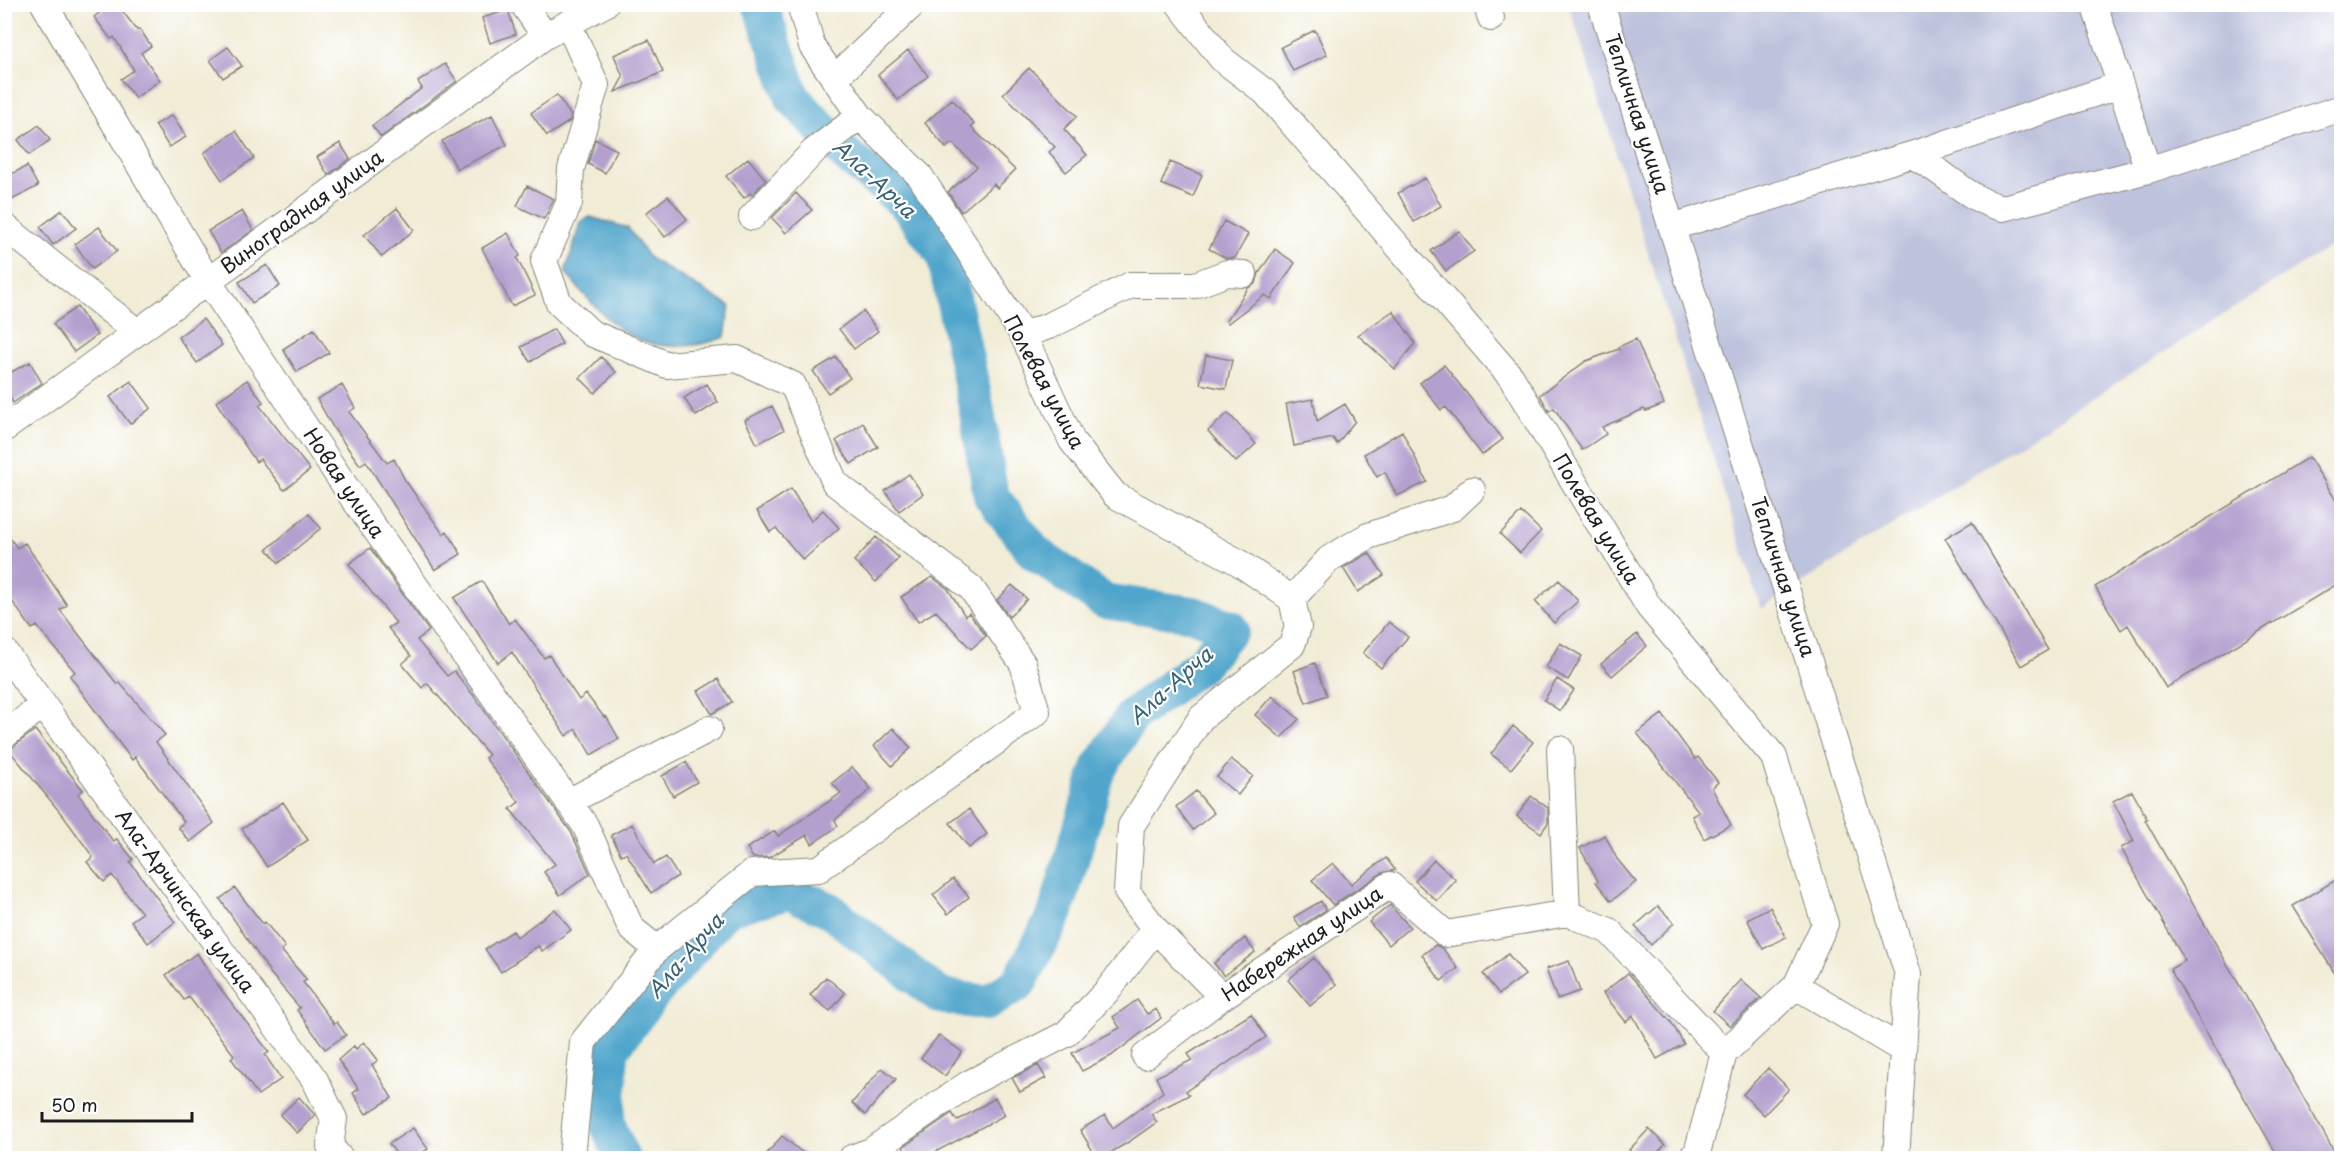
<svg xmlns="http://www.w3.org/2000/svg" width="2346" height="1163" font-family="'Playpen Sans',sans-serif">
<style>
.industrial{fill:#bec3dd}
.water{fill:#4fa5cb;stroke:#366074;stroke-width:1.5}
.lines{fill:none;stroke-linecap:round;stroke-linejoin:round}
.river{stroke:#4fa5cb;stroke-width:36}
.building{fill:#b3a0cf}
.minor-casing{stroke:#868479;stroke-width:28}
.minor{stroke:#fff;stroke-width:26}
.labels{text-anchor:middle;stroke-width:4.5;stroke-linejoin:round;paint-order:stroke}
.street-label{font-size:20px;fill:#1c1c1c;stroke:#fff}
.water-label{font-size:21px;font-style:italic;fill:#366074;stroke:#fff}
</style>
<rect width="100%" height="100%" fill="#fff"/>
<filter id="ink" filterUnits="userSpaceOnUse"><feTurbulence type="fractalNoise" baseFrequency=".0167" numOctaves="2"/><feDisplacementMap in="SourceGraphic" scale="12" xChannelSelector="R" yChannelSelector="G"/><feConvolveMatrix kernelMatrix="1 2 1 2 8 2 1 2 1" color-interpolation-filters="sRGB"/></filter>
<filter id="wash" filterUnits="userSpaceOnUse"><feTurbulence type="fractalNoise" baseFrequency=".008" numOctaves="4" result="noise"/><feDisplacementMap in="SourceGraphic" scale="24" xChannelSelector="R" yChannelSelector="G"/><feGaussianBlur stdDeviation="1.35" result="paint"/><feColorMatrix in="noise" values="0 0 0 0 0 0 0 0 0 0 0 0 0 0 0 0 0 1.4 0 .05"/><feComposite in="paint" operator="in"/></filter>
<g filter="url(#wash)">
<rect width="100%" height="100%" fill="#f1ecd6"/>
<path class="industrial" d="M1569,5H2341V240L1761,609Z"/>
<path class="water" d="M590,217L628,228L649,258L730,306L725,337C697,348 659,351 631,336C610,325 580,291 565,272L581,222Z"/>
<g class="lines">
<path class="river" d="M622,1158L607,1123L611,1050L653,994L726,909L788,892L828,909L940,996L987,1003L1019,983L1055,914L1099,768L1132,716L1202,664L1231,628L1193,614L1104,601L1035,553L991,496L976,406L944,255L906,204L845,154L793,98L760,4"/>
</g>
<g id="blocks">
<path class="building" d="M110,4H117L137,30L140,29L151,46L141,53L160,80L135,98L121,79L134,70L114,37L111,39L94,17Z
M508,10L516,34L490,43L482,18Z
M1315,30L1327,55L1293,71L1281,47Z
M649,40L663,72L615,92L623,77L614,55Z
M228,47L242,66L223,78L210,60Z
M908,50L928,76L898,100L878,75Z
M445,64L457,81L381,137L372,126L422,88L418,82Z
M1029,68L1077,116L1064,129L1087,155L1066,172L1049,152L1055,147L1003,94Z
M557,95L571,116L570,121L547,136L531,113Z
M952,99L974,124L971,127L1015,170L997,188L994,184L961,212L948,192L977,167L952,143L946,148L925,123Z
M172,115L186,137L169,147L155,125Z
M492,115L507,145L457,169L442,141Z
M39,125L50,140L29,155L18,140Z
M236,131L254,158L222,180L204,153Z
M595,139L617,150L605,173L588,164Z
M340,143L350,159L328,175L317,157Z
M748,158L766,180L752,195L750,193L744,198L726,176Z
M1170,162L1202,175L1193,197L1161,184Z
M27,166L38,186L12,200L4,186V178Z
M1425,178L1441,206L1414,222L1398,193Z
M527,186L554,199L544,219L517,206Z
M796,193L812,210L786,233L772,218Z
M668,196L687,219L665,237L646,213Z
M397,208L414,230L382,257L364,235Z
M62,210L76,228L53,245L40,227Z
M242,211L253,230L221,253L208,231Z
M1224,221L1248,234L1235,258H1226L1209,249Z
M99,227L117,251L92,269L75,244Z
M1459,231L1474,251L1446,271L1431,251Z
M508,233L520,256L517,258L535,295L512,306L482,248Z
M1275,249L1295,263L1271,299L1265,295L1228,323L1226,321L1248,288L1256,283L1259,273Z
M267,265L280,286L252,303L239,282Z
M77,307L97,335L74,352L53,324Z
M863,311L878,331L854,349L839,329Z
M1393,311L1415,343L1395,369L1358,335Z
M203,319L222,345L197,363L178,337Z
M314,329L329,353L297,372L283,349Z
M554,329L562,344L530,362L521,347Z
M1636,339L1664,404L1646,411L1644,409L1602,427L1606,434L1582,450L1554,408L1549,411L1540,395L1586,361L1619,349L1618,347Z
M1206,355L1232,360L1226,389L1200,384Z
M601,357L616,372L595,393L580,378Z
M836,357L850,378L828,393L813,371Z
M30,362L42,383L13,403L4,388V376Z
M1444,365L1503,439L1482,455L1446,407L1441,410L1420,383Z
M247,380L263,402L259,405L310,470L284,490L260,459L256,462L216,402Z
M131,381L151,408L130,424L110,397Z
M707,384L718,402L696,416L684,398Z
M342,385L355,408L349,412L387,463L394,459L405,480L443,534L447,531L461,554L435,570L366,461L360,465L334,429L317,399Z
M1313,399L1317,421L1345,404L1355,421L1337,444L1333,438L1294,446L1286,404Z
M772,406L784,430L757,444L745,420Z
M1228,413L1256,444L1236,462L1208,431Z
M863,423L878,447L851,464L836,441Z
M1402,431L1427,482L1397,496L1385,472L1377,477L1364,454Z
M2309,457L2342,510V581L2166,688L2128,625L2121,630L2095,587Z
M909,474L923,494L899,511L885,491Z
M791,489L811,521L823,510L839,528L803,560L776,528L770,532L757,511Z
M1521,512L1541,531L1520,553L1500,534Z
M309,514L321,528L279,563L267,549Z
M1972,522L2048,650L2021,666L1945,538Z
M4,530L17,548L25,543L67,605L60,610L117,684L119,682L165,735L156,742L214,823L190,842L178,827L184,822L135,757L132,760L91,705L70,676L75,672L37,626L32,629L4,590Z
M876,537L899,558L876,582L854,561Z
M370,548L429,631L417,640L447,676L454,671L474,696L571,832L590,874L560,895L544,872L555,864L510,809L519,802L485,758L489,755L427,683L422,688L402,664L411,656L388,628L396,623L349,564Z
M1369,553L1384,575L1358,592L1343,568Z
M932,577L948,589L965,616L969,613L986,636L971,649L936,611L918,622L901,597Z
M1559,580L1578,601L1554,623L1535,601Z
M482,581L509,624L515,619L544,658L549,655L579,700L586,694L604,717L606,716L619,739L591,755L576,729L566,736L512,652L498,663L454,598Z
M1012,585L1027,599L1009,617L997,600Z
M1389,622L1408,637L1381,668L1363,653Z
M1637,634L1647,646L1612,676L1601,664Z
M1560,643L1582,656L1568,680L1546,667Z
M1315,663L1327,695L1306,703L1294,671Z
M718,679L732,702L712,714L698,691Z
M1557,679L1574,690L1560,711L1544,700Z
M1272,696L1299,719L1281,738L1255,715Z
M1662,714L1695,759L1698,757L1718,782L1712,788L1731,825L1704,839L1692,816L1699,812L1637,733Z
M1513,726L1533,742L1511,769L1491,754Z
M893,728L911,748L892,766L874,746Z
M35,730L83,790L78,794L113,841L117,839L133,859L130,862L175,922L148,943L131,921L142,913L112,875L104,882L87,862L93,857L64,817L9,750Z
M1231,759L1253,776L1238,795L1217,777Z
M686,762L697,782L673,796L662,776Z
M852,767L871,789L835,820L838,826L812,844L807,835L770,857L753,858L747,848L775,831L778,836L841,793L832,783Z
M1196,791L1214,813L1193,830L1176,807Z
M2132,791L2147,819L2145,820L2334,1151L2320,1158H2279L2170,969L2185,961L2121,848L2134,841L2113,801Z
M1531,796L1548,808V823L1541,833L1517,816Z
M283,802L308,840L267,867L242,829Z
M969,809L987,834L969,848L950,823Z
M632,824L654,864L666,857L678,876L651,893L626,853L621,855L611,835Z
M1605,835L1617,859L1636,882L1611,901L1596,882L1598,881L1580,848Z
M1386,858L1395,870L1382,873L1333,905L1312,880L1333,863L1351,884Z
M1434,860L1456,880L1437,901L1415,881Z
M2342,876V985L2293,906Z
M953,879L969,897L948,914L933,895Z
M235,888L263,924L265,922L285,947L281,950L307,980L303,982L334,1024L337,1022L346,1035L325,1049L297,1010L300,1008L271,974L220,899Z
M1321,901L1326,910L1300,927L1294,917Z
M1390,905L1410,927L1389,945L1369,922Z
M1658,906L1674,923L1651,945L1635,926Z
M1770,907L1786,937L1763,949L1747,919Z
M555,909L571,930L542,951L538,946L501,972L485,949L513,931L517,937Z
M1245,938L1255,952L1224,976L1214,963Z
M1436,945L1443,949L1458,968L1441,981L1422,955Z
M197,953L214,980L269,1052L265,1055L281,1079L258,1095L231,1058L234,1055L189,997L184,1000L166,975Z
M1508,954L1525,975L1499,994L1483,974Z
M1314,958L1336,985L1310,1006L1288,980Z
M1569,961L1580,991L1557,999L1546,969Z
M1628,973L1671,1022L1684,1044L1657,1059L1633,1016L1626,1022L1603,993Z
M826,977L845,993L830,1011L810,995Z
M1741,980L1761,998L1730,1026L1713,1011Z
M1137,1000L1147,1014L1156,1009L1161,1018L1111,1056L1082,1071L1072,1053L1120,1028L1113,1017Z
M1251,1014L1266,1037L1186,1091L1189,1095L1151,1114L1157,1122L1130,1141L1102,1158H1097L1080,1130L1105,1115L1113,1128L1163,1092L1156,1077L1192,1060L1188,1054Z
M939,1035L962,1052L945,1076L921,1058Z
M364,1042L378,1060L372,1065L392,1098L366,1114L353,1093L359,1089L338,1060L354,1046L356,1049Z
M1038,1065L1046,1078L1020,1092L1012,1078Z
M882,1068L896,1079L865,1115L852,1103Z
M1768,1068L1789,1089L1764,1115L1743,1094Z
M299,1097L315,1115L297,1133L280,1115Z
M995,1098L1005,1115L924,1158H909L903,1147L952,1113L957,1121Z
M413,1128L428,1149L414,1158H399L389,1144Z
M1649,1129L1665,1145L1652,1158H1638L1629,1150Z
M782,1136L809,1158H763Z"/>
</g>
</g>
<g filter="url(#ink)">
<use href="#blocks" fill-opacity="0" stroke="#868479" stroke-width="1.5"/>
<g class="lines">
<g class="minor-casing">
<path id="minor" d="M44,4L208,281L353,498L585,825L631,928L657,949
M523,4L545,36
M800,4L812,46L860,116L920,176L1023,335L1072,441L1115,495L1238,562L1292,599L1298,627L1292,645L1201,718L1131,826L1127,892L1155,929L1107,991L1066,1034L968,1084L871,1151L852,1158
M1179,4L1222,59L1265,92L1511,377L1649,607L1774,757L1825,924L1796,986L1903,1050
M1486,4L1491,18
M1601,4L1908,974L1896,1158
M2094,4L2148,170
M568,23L596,85L571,169L569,203L544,261L559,303L591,333L667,365L737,359L793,385L835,483L971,588L1023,664L1037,712L819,869L752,873L657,949L583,1042L572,1158
M834,79L913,4
M1911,155L2120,85
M752,217L814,151L860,116
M4,226L137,332
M1672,227L1911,155C1946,171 1966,200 2003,208L2148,170L2342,108
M1023,335L1051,325L1131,285H1195L1227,273L1244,274
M4,429L545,36L605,4
M1292,599L1329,559L1368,536L1453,508L1472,490
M4,651L315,1080L334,1119L330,1146L340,1158
M4,736L43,704
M1560,749L1567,913
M568,802L709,729
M1155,929L1222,997
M1145,1056L1222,997L1390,885L1446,934L1567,913L1609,931L1724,1053
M1691,1158L1697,1153L1724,1053L1796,986"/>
</g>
<use href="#minor" class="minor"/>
</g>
</g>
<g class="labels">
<g class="street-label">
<text transform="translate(1637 114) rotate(72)" y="7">Тепличная улица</text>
<text transform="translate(302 212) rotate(-36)" y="7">Виноградная улица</text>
<text transform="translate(1044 382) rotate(62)" y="7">Полевая улица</text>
<text transform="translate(344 483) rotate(56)" y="7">Новая улица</text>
<text transform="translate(1596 519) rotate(59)" y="7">Полевая улица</text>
<text transform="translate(1783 577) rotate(72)" y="7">Тепличная улица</text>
<text transform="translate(185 901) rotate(54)" y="7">Ала-Арчинская улица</text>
<text transform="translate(1302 944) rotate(-34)" y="7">Набережная улица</text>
</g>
<g class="water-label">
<text transform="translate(874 179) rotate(43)" y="7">Ала-Арча</text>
<text transform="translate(1171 686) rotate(-42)" y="7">Ала-Арча</text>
<text transform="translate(686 956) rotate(-49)" y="7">Ала-Арча</text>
</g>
</g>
<rect width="2346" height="1163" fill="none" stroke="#fff" stroke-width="24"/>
<path d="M42 1112v9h150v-9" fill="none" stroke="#1c1c1c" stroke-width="3"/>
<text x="51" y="1112" font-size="18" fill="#1c1c1c" stroke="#ffffff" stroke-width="4.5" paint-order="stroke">50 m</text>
</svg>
